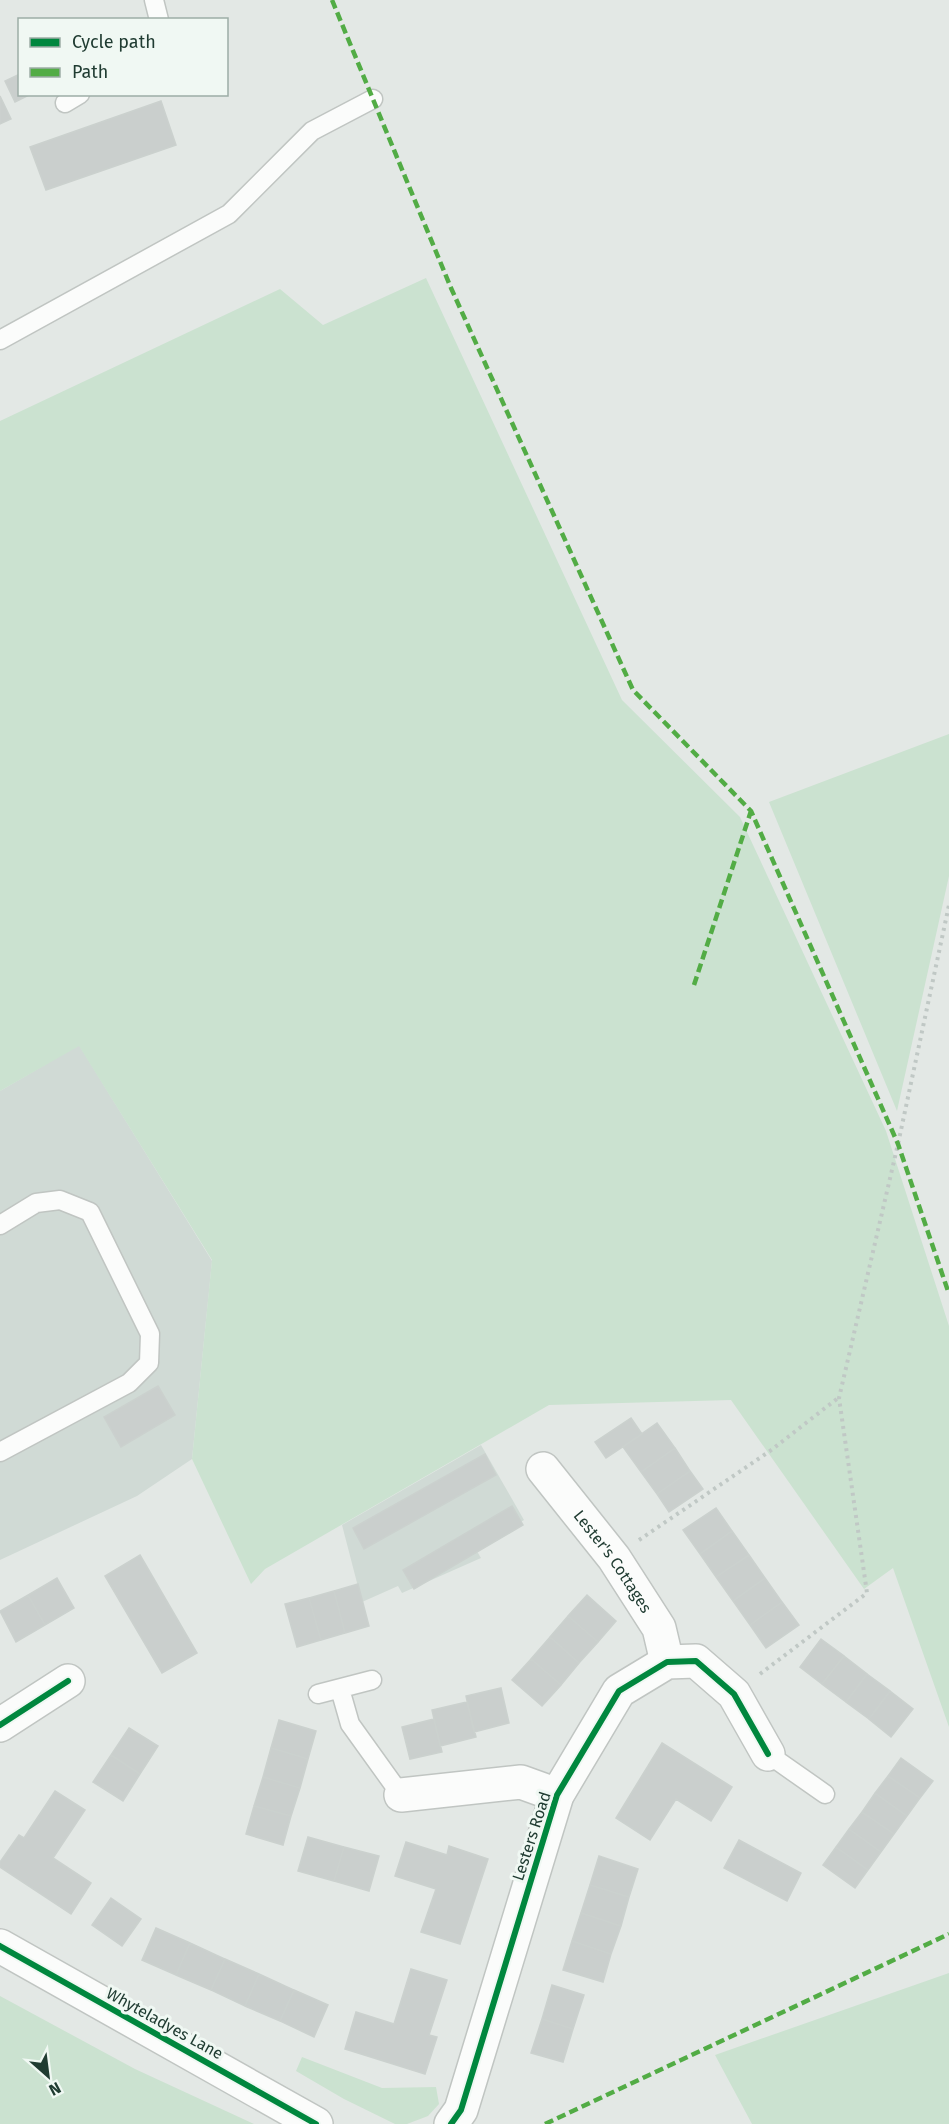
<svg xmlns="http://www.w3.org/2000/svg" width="949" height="2124" font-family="'Fira Sans',sans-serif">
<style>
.built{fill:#d0dad5}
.green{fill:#cbe2d0}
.building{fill:#cacfcd;stroke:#cbd1ce;stroke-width:1.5}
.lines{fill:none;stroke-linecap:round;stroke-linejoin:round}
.service-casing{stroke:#c0c5c2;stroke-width:21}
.minor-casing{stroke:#c0c5c2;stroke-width:36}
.path{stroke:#c0c8c5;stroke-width:4;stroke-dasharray:3 4.5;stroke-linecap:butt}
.service{stroke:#fbfcfb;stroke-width:18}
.minor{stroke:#fbfcfb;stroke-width:33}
.quiet{stroke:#52ac45;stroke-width:4.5;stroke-dasharray:9 4.5;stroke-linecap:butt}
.cycleway-casing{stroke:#f0f8f3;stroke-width:10}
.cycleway{stroke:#00873e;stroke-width:6}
.labels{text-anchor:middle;stroke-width:6;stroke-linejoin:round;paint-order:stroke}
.street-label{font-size:16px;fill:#203c32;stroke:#f0f8f3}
</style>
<rect width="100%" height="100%" fill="#e3e8e5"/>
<path class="built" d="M79,1045L212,1261L192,1459L137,1496L0,1560V1091Z
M481,1445L524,1520L475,1548L481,1558L402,1593L398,1586L362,1602L342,1525Z"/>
<path class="green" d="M426,278L622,700L740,817L886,1131L949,1326V1727L893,1568L864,1589L731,1400L549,1405L265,1569L251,1584L192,1459L212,1260L79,1046L0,1091V421L280,289L323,325Z
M949,734V876L897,1111L769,802Z
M949,1973V2124H752L715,2055Z
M0,1996L135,2069L254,2124H0Z
M302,2057L382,2088L436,2087L439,2104L428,2116L407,2124H395L344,2099L296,2071Z"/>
<path class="building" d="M20,74V94H31L15,102L5,81Z
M0,96L11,119L0,124Z
M161,101L176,145L46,190L30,147Z
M158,1386L175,1415L121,1447L104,1417Z
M631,1418L642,1434L606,1458L595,1442Z
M657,1423L675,1448L641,1472L623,1447Z
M675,1448L690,1471L657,1494L641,1472Z
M485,1454L496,1475L364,1549L353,1528Z
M690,1471L703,1489L669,1512L657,1494Z
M512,1506L523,1525L414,1589L403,1570Z
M716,1508L732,1531L700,1554L683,1530Z
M732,1531L749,1555L716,1577L700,1554Z
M140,1555L197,1653L162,1673L105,1576Z
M749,1555L765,1578L733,1601L716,1577Z
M57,1578L74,1608L45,1625L28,1595Z
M765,1578L782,1602L750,1625L733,1601Z
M358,1584L369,1626L345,1633L334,1591Z
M334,1591L345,1633L321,1640L309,1598Z
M28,1595L45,1625L16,1642L0,1611Z
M587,1595L616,1621L598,1642L568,1616Z
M309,1598L321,1640L297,1647L285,1604Z
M782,1602L799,1625L766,1648L750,1625Z
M568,1616L598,1642L579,1663L550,1637Z
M550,1637L579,1663L561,1685L531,1659Z
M821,1639L844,1656L822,1684L800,1667Z
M844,1656L867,1674L846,1702L822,1684Z
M531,1659L561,1685L542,1706L512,1680Z
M867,1674L890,1691L869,1719L846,1702Z
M501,1688L509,1723L474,1732L466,1696Z
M890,1691L913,1709L891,1737L869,1719Z
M467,1702L476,1737L440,1746L432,1710Z
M434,1719L442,1752L410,1759L402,1727Z
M279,1720L316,1731L308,1759L271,1748Z
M129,1728L158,1746L140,1774L111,1755Z
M662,1743L732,1787L711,1821L676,1799L650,1840L616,1818Z
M271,1748L308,1759L300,1788L263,1777Z
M111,1755L140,1774L123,1801L93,1782Z
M901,1758L933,1781L920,1798L888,1776Z
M888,1776L920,1798L907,1816L875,1793Z
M263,1777L300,1788L291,1816L254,1806Z
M55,1791L85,1810L53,1858L91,1883L71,1914L0,1867V1862L19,1835L24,1838Z
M875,1793L907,1816L894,1834L862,1812Z
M254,1806L291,1816L283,1845L246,1834Z
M862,1812L894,1834L881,1852L849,1829Z
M849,1829L881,1852L868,1870L836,1847Z
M308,1837L344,1847L334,1881L298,1871Z
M739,1840L801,1873L787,1901L724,1868Z
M406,1842L447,1855L449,1846L488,1859L460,1944L421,1932L436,1889L395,1876Z
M344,1847L379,1856L369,1891L334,1881Z
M836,1847L868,1870L855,1888L823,1865Z
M599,1856L638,1869L629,1897L590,1885Z
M590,1885L629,1897L621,1926L581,1913Z
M111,1898L141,1919L122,1946L92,1925Z
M581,1913L621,1926L611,1954L572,1941Z
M156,1928L190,1943L176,1975L142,1960Z
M572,1941L611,1954L603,1982L563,1970Z
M190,1943L225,1959L211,1990L176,1975Z
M225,1959L259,1974L245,2006L211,1990Z
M411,1969L447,1980L429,2035L437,2037L425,2074L345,2049L356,2012L394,2024Z
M259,1974L294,1990L280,2021L245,2006Z
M552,1985L584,1995L573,2029L542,2019Z
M294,1990L328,2005L314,2037L280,2021Z
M542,2019L573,2029L563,2062L531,2053Z"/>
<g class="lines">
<g class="service-casing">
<path id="service" d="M154,0L159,20
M65,103L80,94
M0,340L229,214L312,131L373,99
M0,1225L36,1203L60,1200L90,1212L150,1334L149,1363L129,1383L0,1452
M340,1689L350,1724L401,1795
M318,1694L372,1680
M768,1754L825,1794"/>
</g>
<g class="minor-casing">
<g id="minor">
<path id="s1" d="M543,1469L614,1558L659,1628L667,1662"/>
<path d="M0,1725L68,1681"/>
<path d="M401,1795L521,1782L557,1795"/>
<path d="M0,1946L316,2124"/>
<path d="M451,2124L461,2110L557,1795L619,1691L667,1662L696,1661L734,1694L768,1754"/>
</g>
</g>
<path class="path" d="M639,1540L770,1451L838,1398
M760,1674L867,1593L839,1398L898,1144L949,905"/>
<use href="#service" class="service"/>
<use href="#minor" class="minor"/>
<path class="quiet" d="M332,0L451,288L633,690L751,811L898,1144L949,1294
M694,985L751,811
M545,2124L949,1934"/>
<g class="cycleway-casing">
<path id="cycleway" d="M0,1725L68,1681
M0,1946L316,2124
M451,2124L461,2110L557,1795L619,1691L667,1662L696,1661L734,1694L768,1754"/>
</g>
<use href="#cycleway" class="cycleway"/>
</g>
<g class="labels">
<g class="street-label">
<text dy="6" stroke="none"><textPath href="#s1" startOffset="116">Lester's Cottages</textPath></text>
<text transform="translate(531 1836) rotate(-72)" y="6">Lesters Road</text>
<text transform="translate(165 2023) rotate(29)" y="6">Whyteladyes Lane</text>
</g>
</g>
<rect x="18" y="18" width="210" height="78" fill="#f0f8f3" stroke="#9dada6" stroke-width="1.5"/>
<rect x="30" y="38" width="30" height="9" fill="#00873e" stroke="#9dada6" stroke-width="1.5"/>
<text x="72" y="48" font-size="18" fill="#203c32">Cycle path</text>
<rect x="30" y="68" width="30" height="9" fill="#52ac45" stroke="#9dada6" stroke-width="1.5"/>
<text x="72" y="78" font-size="18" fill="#203c32">Path</text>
<g transform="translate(48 2076) rotate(152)" stroke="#f0f8f3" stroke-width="4.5" paint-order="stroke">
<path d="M0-4.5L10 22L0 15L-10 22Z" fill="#203c32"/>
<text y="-9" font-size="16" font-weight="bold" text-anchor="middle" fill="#203c32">N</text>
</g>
</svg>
